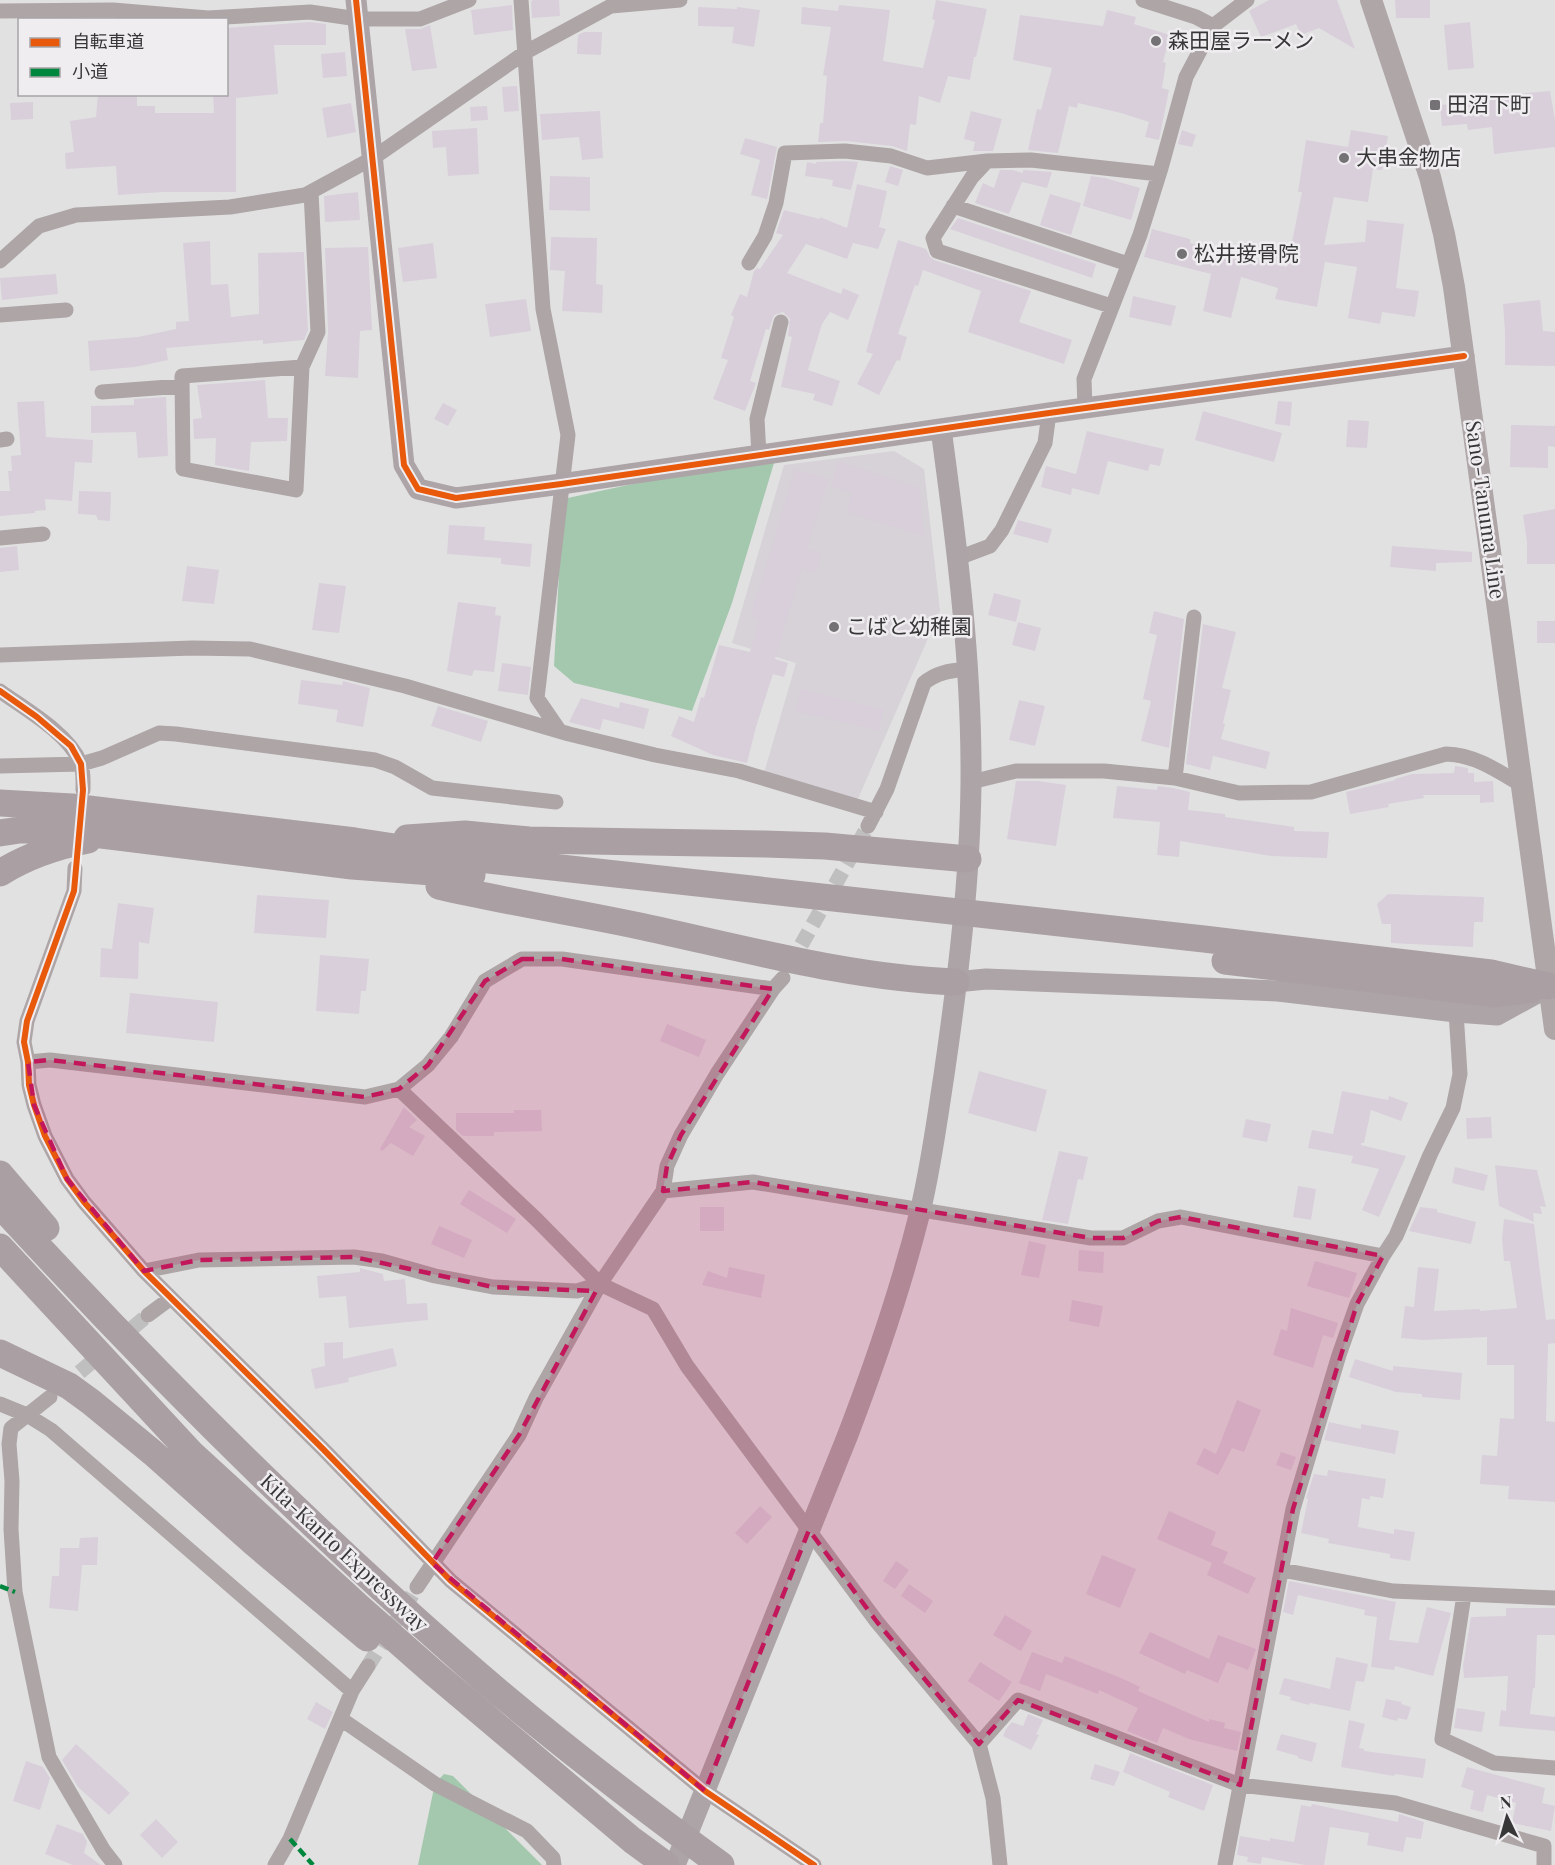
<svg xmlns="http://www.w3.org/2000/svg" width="1555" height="1865" font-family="'Playfair Display','Noto Sans JP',serif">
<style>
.built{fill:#d6d2d7}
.forest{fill:#a4c8ae}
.building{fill:#d8cfda}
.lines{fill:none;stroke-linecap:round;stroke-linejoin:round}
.street-tunnel{stroke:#c0bfc0;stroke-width:15;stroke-dasharray:15 8;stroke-linecap:butt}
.street{stroke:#ada5a6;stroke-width:15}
.secondary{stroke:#aca4a6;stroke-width:21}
.primary{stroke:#afa6a8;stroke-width:22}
.highway{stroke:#aaa0a4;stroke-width:27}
.quiet{stroke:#00873e;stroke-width:4.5;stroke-dasharray:9 4.5;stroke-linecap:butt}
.cycleway-casing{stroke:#f0edf0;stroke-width:10}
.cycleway{stroke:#e8590c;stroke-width:6}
.marked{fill:#c2185b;fill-opacity:0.2;stroke:#c2185b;stroke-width:4.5;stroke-dasharray:12 8;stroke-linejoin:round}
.poi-dot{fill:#747274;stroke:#f0edf0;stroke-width:2}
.labels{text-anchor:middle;stroke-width:5;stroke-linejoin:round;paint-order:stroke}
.poi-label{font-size:21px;fill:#383738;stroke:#f0edf0;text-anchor:start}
.street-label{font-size:21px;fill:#383738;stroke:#f0edf0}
</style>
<rect width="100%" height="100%" fill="#e2e1e2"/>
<path class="built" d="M894,451L924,469L940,611L857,801L764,773L796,663L732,643L784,465Z"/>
<path class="forest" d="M777,453L732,603L692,711L574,683L554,666L563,499Z
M444,1774L453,1776L542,1865H418L435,1783Z"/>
<path class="building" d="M533,0H559L560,16L532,18L531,2Z
M936,0L987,9L976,57H974L970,80L948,76L940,103L919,96L916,125L910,124L907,151L892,146L846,141L818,142L820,123H823L827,76L823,75L831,27L801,24L802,7L838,11L839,5L890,10L883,61L923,68L935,20L932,19Z
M1269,0H1337L1355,49L1319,28L1301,35L1296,24L1261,37L1249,11Z
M1395,0H1430V18H1396Z
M512,5L513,30L474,35L471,10Z
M698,7L737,9V7L760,10L754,47L732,43L734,27L698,26Z
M1107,10L1136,17L1134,24L1170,35L1163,62L1166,63L1162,88L1169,90L1159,140L1145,137L1149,122L1121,113L1078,103L1077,108L1069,106L1058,153L1028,150L1037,109L1041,110L1052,68L1013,60L1020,15L1103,26Z
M310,22L326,24V45H274L278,94L236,98V192H163L118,195L116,166L66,169L65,153L74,152L70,121L96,117L98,94H137V106H155V113H214L213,94H226V28Z
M1470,22L1474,68L1448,70L1444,25Z
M430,25L437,68L412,71L405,29H420Z
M584,32H602L601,55L577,54L578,35Z
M345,52L347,76L323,78L321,54Z
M517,86L519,111L504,112L502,87Z
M1550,91L1555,120V147L1494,154L1492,127L1468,130L1467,124L1442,126L1440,105L1462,103V99Z
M33,102V119L11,120L10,103Z
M351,103L356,132L327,138L322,108Z
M487,106L488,120L471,121L470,107Z
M600,111L603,158L582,160L579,137L542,140L540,114Z
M971,111L1002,119L993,151H973L975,142L964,139Z
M477,128L479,174L448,176L446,147L433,148L432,131Z
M1182,130L1196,135L1192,147L1178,144Z
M1351,130L1388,136L1382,170L1373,169L1368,202L1334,197L1324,245L1365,242L1367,220L1404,224L1396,288L1419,291L1415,317L1382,312L1380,324L1348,318L1357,267L1325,262L1317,307L1275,299L1278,288L1241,277L1231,318L1203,311L1211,274L1144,257L1152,229L1190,239V243L1220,251L1287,267L1302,192H1298L1306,140L1348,147Z
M745,138L777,147L767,199L751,195L760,160L740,154Z
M845,161L858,162L851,190L832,186L833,180L805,176L807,162L816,164V162Z
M890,166L903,170L898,186L885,182Z
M1000,170H1013L1023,173V170L1052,172L1047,188L1022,182L1009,214L975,203L983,183L994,188Z
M550,176L590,177V211L549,210Z
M1091,176L1105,178L1140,188L1131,220L1083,206Z
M857,184L887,191L879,227L886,229L878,249L853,243L847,259L806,244L787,273L841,294L843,288L859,295L848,320L830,312L822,324L808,370L840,381L832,406L813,400L815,394L781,387L792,337L788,336L790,319L783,312L774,315L769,330L766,329L750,381L756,383L745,411L713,399L728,360L721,358L734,317L731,315L740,294L747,297L754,271L757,268L760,269L783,235L776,233L784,210L820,219V217L847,228Z
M358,192L360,220L325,222L324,196Z
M1050,194L1081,203L1071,235L1040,225Z
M958,218L1096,264L1092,278L950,229Z
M551,237L597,238L596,284L603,285L602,313L562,311L565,271L550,270Z
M898,240L926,249L930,257L934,260L1031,291L1019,322L1072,340L1064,364L968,332L981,291L923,270L918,286L915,285L898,334L907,337L900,361L897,360L879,395L857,384L873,354L866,352Z
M210,241L211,285L228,284L231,317L259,314L258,253L304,252L308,330L304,340L263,344V340L166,348L168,360L135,367L90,371L88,341L138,337L176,329V322L189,321L183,243Z
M433,243L437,278L403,282L398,248Z
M368,247L372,330L360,331L358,378L325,376L328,332L325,248Z
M56,274L58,294L2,300L0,278Z
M1133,296L1176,306L1171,326L1129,317Z
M526,299L531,331L490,337L485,304Z
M1540,300L1543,331L1555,332V366L1505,365V331L1503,304Z
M265,380L268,418H288L287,441L251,442L249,471L215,465L216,438L194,439L193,419L202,418L197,385Z
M166,397L168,456L138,458L136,432L91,433V406L134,405V399Z
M44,401L46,437L93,440L92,463L75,462L72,501L45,499L46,510L35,511V513L0,516V491H10L8,471H12L11,456L21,455L17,402Z
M1278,401L1292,402L1290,426L1275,424Z
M443,403L457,410L448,426L434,419Z
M1203,411L1282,433L1274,462L1195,440Z
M1348,420L1369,421L1367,448L1346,447Z
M1511,425L1555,426V447L1548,446V468L1510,467Z
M1087,431L1164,449L1160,466L1150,464L1148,471L1108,461L1099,495L1072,488L1071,495L1041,487L1046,466L1076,474Z
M838,461L920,488L924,536L847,513L852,493L831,487Z
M795,469L829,479L807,549L822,554L816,573L802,569L775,659L788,663L784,677L773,674L756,727L747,763L713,755L671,736L679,716L694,722L701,697L704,698L719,645L750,652L759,620L750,618Z
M79,491L111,492L110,521L98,520L96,515L78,514Z
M1555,509V564H1527V542L1523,515Z
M1018,520L1052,529L1048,543L1013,534Z
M449,525L485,527L484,540L532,544L530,567L501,564V558L447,554Z
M17,546L19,570L0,572V548Z
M1392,546L1472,552V562L1436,563V571L1390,567Z
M187,566L219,570L214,604L182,601Z
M319,583L346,586L339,633L312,630Z
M994,593L1021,600L1016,622L988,615Z
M458,602L496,607L495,615L501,616L494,672L474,670L472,676L447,671Z
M1154,611L1184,619L1169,748L1141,741L1151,701L1143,699L1157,635L1149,633Z
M1537,621H1555V643H1537Z
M1018,622L1041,628L1035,651L1012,645Z
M1203,624L1236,632L1222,688L1231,690L1223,723L1225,724L1221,739L1270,752L1266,769L1213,756L1210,770L1186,764Z
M502,663L531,667L528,695L498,691Z
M301,680L342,685L343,681L370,688L363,727L336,722L338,710L298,704Z
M801,689L884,710L879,731L795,711Z
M581,698L619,708L620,702L649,709L644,729L603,719L600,730L569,722Z
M1019,700L1045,706L1035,746L1009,740Z
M438,706L488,721L481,742L431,726Z
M1455,766L1468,768V773H1474V782L1493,781L1494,802L1480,803V795H1423L1424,798L1388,804L1389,807L1350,814L1346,792L1395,780V779L1412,774L1454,773Z
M1016,781H1038L1066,785L1056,846L1007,839Z
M1117,786L1157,790L1158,786L1173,788L1190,792L1188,810L1225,814V817L1294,827V831L1329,832L1327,858L1271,856L1180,841L1179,857L1157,855L1160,822L1113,818Z
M1388,894L1484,897L1483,922H1474L1473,947L1391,943V924H1382L1377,904Z
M257,895L329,900L326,938L254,933Z
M118,903L154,908L149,944L139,942L138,979L100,977L101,948L112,949Z
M320,955L369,959L366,991H361L359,1014L316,1011Z
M130,993L218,1002L214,1042L126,1033Z
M667,1024L706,1040L699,1057L660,1041Z
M979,1071L1047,1090L1036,1132L968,1113Z
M1342,1091L1388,1100L1389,1096L1408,1103L1401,1121L1371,1110L1364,1143H1361V1145L1406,1156L1379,1217L1362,1210L1379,1169L1351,1163L1353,1156L1308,1148L1312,1130L1333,1134Z
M404,1107L417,1120L409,1127L425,1136L413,1156L391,1143L382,1151L380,1149Z
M514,1110H541L542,1131L494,1132V1136H463L456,1130V1113H514Z
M1491,1117L1492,1138L1467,1139L1466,1118Z
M1246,1119L1271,1124L1267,1142L1242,1137Z
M1059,1151L1088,1157L1083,1180L1078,1179L1068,1224L1042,1220Z
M1495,1165L1537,1170L1546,1207L1540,1206L1542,1214L1533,1213L1534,1222L1499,1206Z
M1455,1167L1488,1175L1484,1191L1452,1183Z
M1298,1186L1316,1189L1311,1220L1293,1217Z
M469,1190L516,1219L507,1233L460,1204Z
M700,1207H724V1231H700Z
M1420,1207L1437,1209V1212L1476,1222L1471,1244L1409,1231Z
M1504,1219L1534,1224L1546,1320L1555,1319V1343L1548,1344L1546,1421L1555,1422V1502L1508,1499L1509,1486L1480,1484L1482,1455L1497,1456L1500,1418L1514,1419V1365H1487V1337L1424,1340L1401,1338L1405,1306L1414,1307L1418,1267L1439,1269L1434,1311L1480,1309V1311L1517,1308L1510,1261H1504L1502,1239Z
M439,1226L472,1240L464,1258L431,1244Z
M1029,1241L1046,1245L1039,1278L1021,1275Z
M1079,1250L1104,1252L1103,1273L1078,1271Z
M1315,1261L1357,1273L1349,1298L1307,1286Z
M729,1267L765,1275L761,1298L702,1285L708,1271L727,1278Z
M360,1268L383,1274L384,1281L405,1279L407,1304L427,1303L428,1320L349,1328L346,1296L319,1298L317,1276L360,1272Z
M1072,1300L1103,1306L1099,1327L1069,1321Z
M1291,1308L1338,1323L1333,1338L1323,1335L1313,1368L1273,1355L1281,1329L1287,1331Z
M343,1342V1359L393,1348L397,1366L348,1378L349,1382L315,1389L311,1369L325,1366L324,1343Z
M1355,1359L1393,1371V1366L1462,1373L1460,1400L1422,1397V1394L1396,1392L1349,1377Z
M1237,1400L1261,1410L1244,1452L1232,1448L1218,1475L1196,1464L1204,1448L1216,1454Z
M1329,1422L1361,1429V1424L1399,1431L1395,1454L1324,1440Z
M1281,1452L1296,1457L1291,1470L1276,1465Z
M1328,1470L1386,1479L1383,1498L1370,1496V1500L1362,1498L1358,1527L1394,1534V1529L1415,1532L1410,1561L1390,1558V1554L1328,1543L1329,1539L1301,1533L1308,1499L1306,1498L1314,1474L1327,1476Z
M760,1506L772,1517L747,1544L735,1533Z
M1169,1511L1216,1532L1211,1545L1228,1552L1223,1563L1256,1578L1248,1594L1207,1575L1212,1563L1157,1539Z
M98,1537L97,1565H82L78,1611L49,1608L52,1576H59L60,1548H79L80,1538Z
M1102,1555L1136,1569L1120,1608L1086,1594Z
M896,1561L909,1570L895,1589L883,1581Z
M1289,1581L1396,1602L1389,1640L1418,1643L1427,1607L1451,1613L1433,1676L1395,1666L1394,1670L1371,1667L1377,1617L1364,1615L1365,1610L1298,1595L1293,1615L1283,1612Z
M909,1584L933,1601L925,1613L901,1596Z
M1506,1608H1555V1635H1537L1535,1688H1533L1530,1714L1555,1717V1731L1499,1726L1501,1710L1506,1711L1508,1676L1464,1678L1463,1666L1471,1617L1506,1616Z
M1005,1615L1032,1631L1021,1651L993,1635Z
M1150,1632L1209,1659L1218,1635L1256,1649L1248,1670L1227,1662L1218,1683L1187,1670L1185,1674L1139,1653Z
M1032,1652L1062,1663L1065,1656L1121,1678L1140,1687L1138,1691L1209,1722V1719L1225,1723L1224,1728L1241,1732L1237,1751L1189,1739L1163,1728L1157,1743L1127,1731L1138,1708L1099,1690L1098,1694L1046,1674L1040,1691L1019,1683Z
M1336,1657L1368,1664L1364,1682L1356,1681L1350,1711L1310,1703L1309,1705L1290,1700L1291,1697L1279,1694L1284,1678L1330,1689Z
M980,1662L1012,1682L999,1701L968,1681Z
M1386,1699L1402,1702L1401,1704L1411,1707L1407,1720L1398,1718L1397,1721L1382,1717Z
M316,1702L333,1712L325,1729L307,1719Z
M1457,1708L1485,1712L1482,1732L1454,1728Z
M1028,1714L1043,1720L1036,1734L1039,1735L1031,1750L1003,1736L1006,1729L1012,1722L1023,1726Z
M1349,1720L1365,1724L1359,1748L1364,1749V1751L1426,1759L1423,1778L1395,1774L1394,1776L1341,1767Z
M1281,1734L1317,1743L1312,1762L1298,1758V1756L1276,1750Z
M76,1744L130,1793L109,1815L78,1787L62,1760Z
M1130,1753L1213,1785L1204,1811L1168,1797L1170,1792L1123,1772Z
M26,1761L43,1767L50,1778L40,1810L13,1801Z
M1095,1764L1120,1772L1114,1786L1090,1779Z
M1467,1767L1545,1788L1542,1803L1555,1806L1551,1831L1512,1823L1516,1803L1487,1795L1483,1812L1470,1809L1474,1791L1461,1787Z
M1312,1804L1398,1822L1399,1814L1424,1822L1421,1839L1406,1837L1403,1852L1367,1845L1369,1833L1330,1827L1324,1865H1305L1262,1857L1261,1864L1247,1862L1248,1857L1237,1855L1240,1836L1270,1841V1838L1294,1842L1301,1805L1311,1807Z
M156,1819L178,1842L162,1858L140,1835Z
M57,1824L83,1834L87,1842L84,1853L101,1865H73L45,1854Z"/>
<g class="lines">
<path class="street-tunnel" d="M790,965L868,826
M62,1387L148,1315
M368,1666L417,1587"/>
<path class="street" d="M521,0L543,309L568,435L537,698L559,730
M1143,0L1196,17L1213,26
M0,11L113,10L208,18L310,12L358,19H420L469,0
M953,206L1128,264
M0,261L39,226L76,215L230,207L305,195L373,158L526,52L611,6L680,0
M749,263L765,236L776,203L785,153L845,151L891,156L927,168L987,161
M1111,306L937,251L933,238L972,177L987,161L1031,160L1159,174
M0,315L66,310
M302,367L182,376L183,469L296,490L302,367L318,332L311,192
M102,392L182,386
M1085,408L1084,379L1140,235L1161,168L1186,77L1213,26L1247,0
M0,440L7,439
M759,455L757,419L781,322
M0,538L43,534
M958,558L990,546L1002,530L1045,443L1049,413
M0,655L192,648L250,649L405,686L569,734L655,755L739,771L876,812
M0,691C25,709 68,733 80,762C84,770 83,782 83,790
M0,766L81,764L102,758L159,733L176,734L375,760L395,767L432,788L556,802
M1175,778L1194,617
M971,782L1016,771H1104L1175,778L1239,793L1311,792L1446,754C1476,755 1498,771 1523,786
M868,826L887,789L924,683C937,672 950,671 967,669
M75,868L74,891L27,1021L24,1042L28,1062L29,1085L34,1105L45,1136L67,1179L84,1202L144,1271L323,1449L451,1581L705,1791L814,1865
M28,1062L50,1060L365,1097L399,1089L428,1065L451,1037L485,981L522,959H562L773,989
M399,1089L537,1220L600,1284L653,1309L687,1366L877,1622L979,1744L993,1798L1000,1865
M663,1191L753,1182L1091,1238H1123L1158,1221L1181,1217L1383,1256
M144,1271L199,1260L354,1257L382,1261L435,1276L493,1287L577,1291L600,1284
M148,1315L171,1298
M50,1397L11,1428L9,1444L12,1481L11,1529L15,1592L49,1757L104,1851L115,1865
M0,1404L27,1415L51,1430L352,1691
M1282,1570L1393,1591L1555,1598
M417,1587L519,1435L536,1398L600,1284L663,1191L667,1166L681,1135L717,1074L773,989L783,978
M1464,1595L1442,1739L1494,1763L1555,1768
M341,1719L435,1784L527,1831L553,1858L554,1865
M979,1744L1018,1700L1240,1785L1395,1803L1544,1846V1865
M275,1865L290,1839L352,1691L368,1666
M1225,1865L1293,1509L1339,1355L1357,1304L1383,1256L1396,1236L1430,1155L1453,1108L1460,1074L1456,1012"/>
<path class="secondary" d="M356,0L404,465L418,489L456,498L561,484L1049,413L1464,356
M956,982L986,979L1278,991L1456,1012L1497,1015L1539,992
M675,1865L847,1437C875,1364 901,1288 920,1212C931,1167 937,1120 944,1075C958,979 970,880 971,783C972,664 957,546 941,429"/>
<path class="primary" d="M1371,0L1430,177L1444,234L1454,287L1555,1029"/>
<path class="highway" d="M0,803L72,807L355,841L461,857L1204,939L1491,973L1548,986
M0,833L20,830H61L352,866L472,875
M407,838L465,834L529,840L765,844L825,846L968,859
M0,873C27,856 57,846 88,840
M439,886C507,902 575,912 644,927C746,949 851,978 956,982
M1225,961L1495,994L1532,989
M0,1174L46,1228
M0,1205C143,1361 292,1511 451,1651C537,1727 628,1797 721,1865
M0,1247L191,1453L360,1608L434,1673L632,1840L666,1865
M0,1353L69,1386L91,1402L153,1453L254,1543L367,1638"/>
<path class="quiet" d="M0,1586L15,1592
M290,1839L313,1865"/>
<g class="cycleway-casing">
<path id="cycleway" d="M356,0L404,465L418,489L456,498L561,484L1049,413L1464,356
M0,691L37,717L71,746L81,764L83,790L74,891L27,1021L24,1042L28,1062L29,1085L34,1105L45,1136L67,1179L84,1202L144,1271L323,1449L451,1581L705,1791L814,1865"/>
</g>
<use href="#cycleway" class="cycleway"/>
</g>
<path class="marked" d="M522,959H562L773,989L681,1135L667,1166L663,1191L753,1182L1091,1238H1123L1158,1221L1181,1217L1383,1256L1357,1304L1293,1509L1240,1785L1018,1700L979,1744L877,1622L809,1530L705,1791L432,1563L519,1435L596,1291L493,1287L354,1257L199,1260L144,1271L67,1179L34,1105L28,1062L50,1060L365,1097L399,1089L428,1065L485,981Z"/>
<g class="poi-dot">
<circle cx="1156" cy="41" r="6"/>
<rect x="1429" y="99" width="12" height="12" rx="3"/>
<circle cx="1344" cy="158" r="6"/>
<circle cx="1182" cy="254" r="6"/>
<circle cx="834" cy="627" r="6"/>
</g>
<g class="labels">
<g class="poi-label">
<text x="1168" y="48">森田屋ラーメン</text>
<text x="1447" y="112">田沼下町</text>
<text x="1356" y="165">大串金物店</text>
<text x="1194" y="261">松井接骨院</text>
<text x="846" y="634">こばと幼稚園</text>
</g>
<g class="street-label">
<text transform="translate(1485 510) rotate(82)" y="7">Sano-Tanuma Line</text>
<text transform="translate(344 1553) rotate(43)" y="7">Kita-Kanto Expressway</text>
</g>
</g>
<rect x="18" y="18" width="210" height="78" fill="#f0edf0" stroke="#a6a4a6" stroke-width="1.5"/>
<rect x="30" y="38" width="30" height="9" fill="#e8590c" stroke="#a6a4a6" stroke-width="1.5"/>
<text x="72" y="48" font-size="18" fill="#383738">自転車道</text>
<rect x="30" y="68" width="30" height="9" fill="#00873e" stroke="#a6a4a6" stroke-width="1.5"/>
<text x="72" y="78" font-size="18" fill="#383738">小道</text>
<g transform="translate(1507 1817) rotate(355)" stroke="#f0edf0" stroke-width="4.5" paint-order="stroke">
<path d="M0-4.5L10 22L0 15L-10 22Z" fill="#383738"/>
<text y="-9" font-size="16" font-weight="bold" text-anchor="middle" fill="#383738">N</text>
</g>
</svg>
